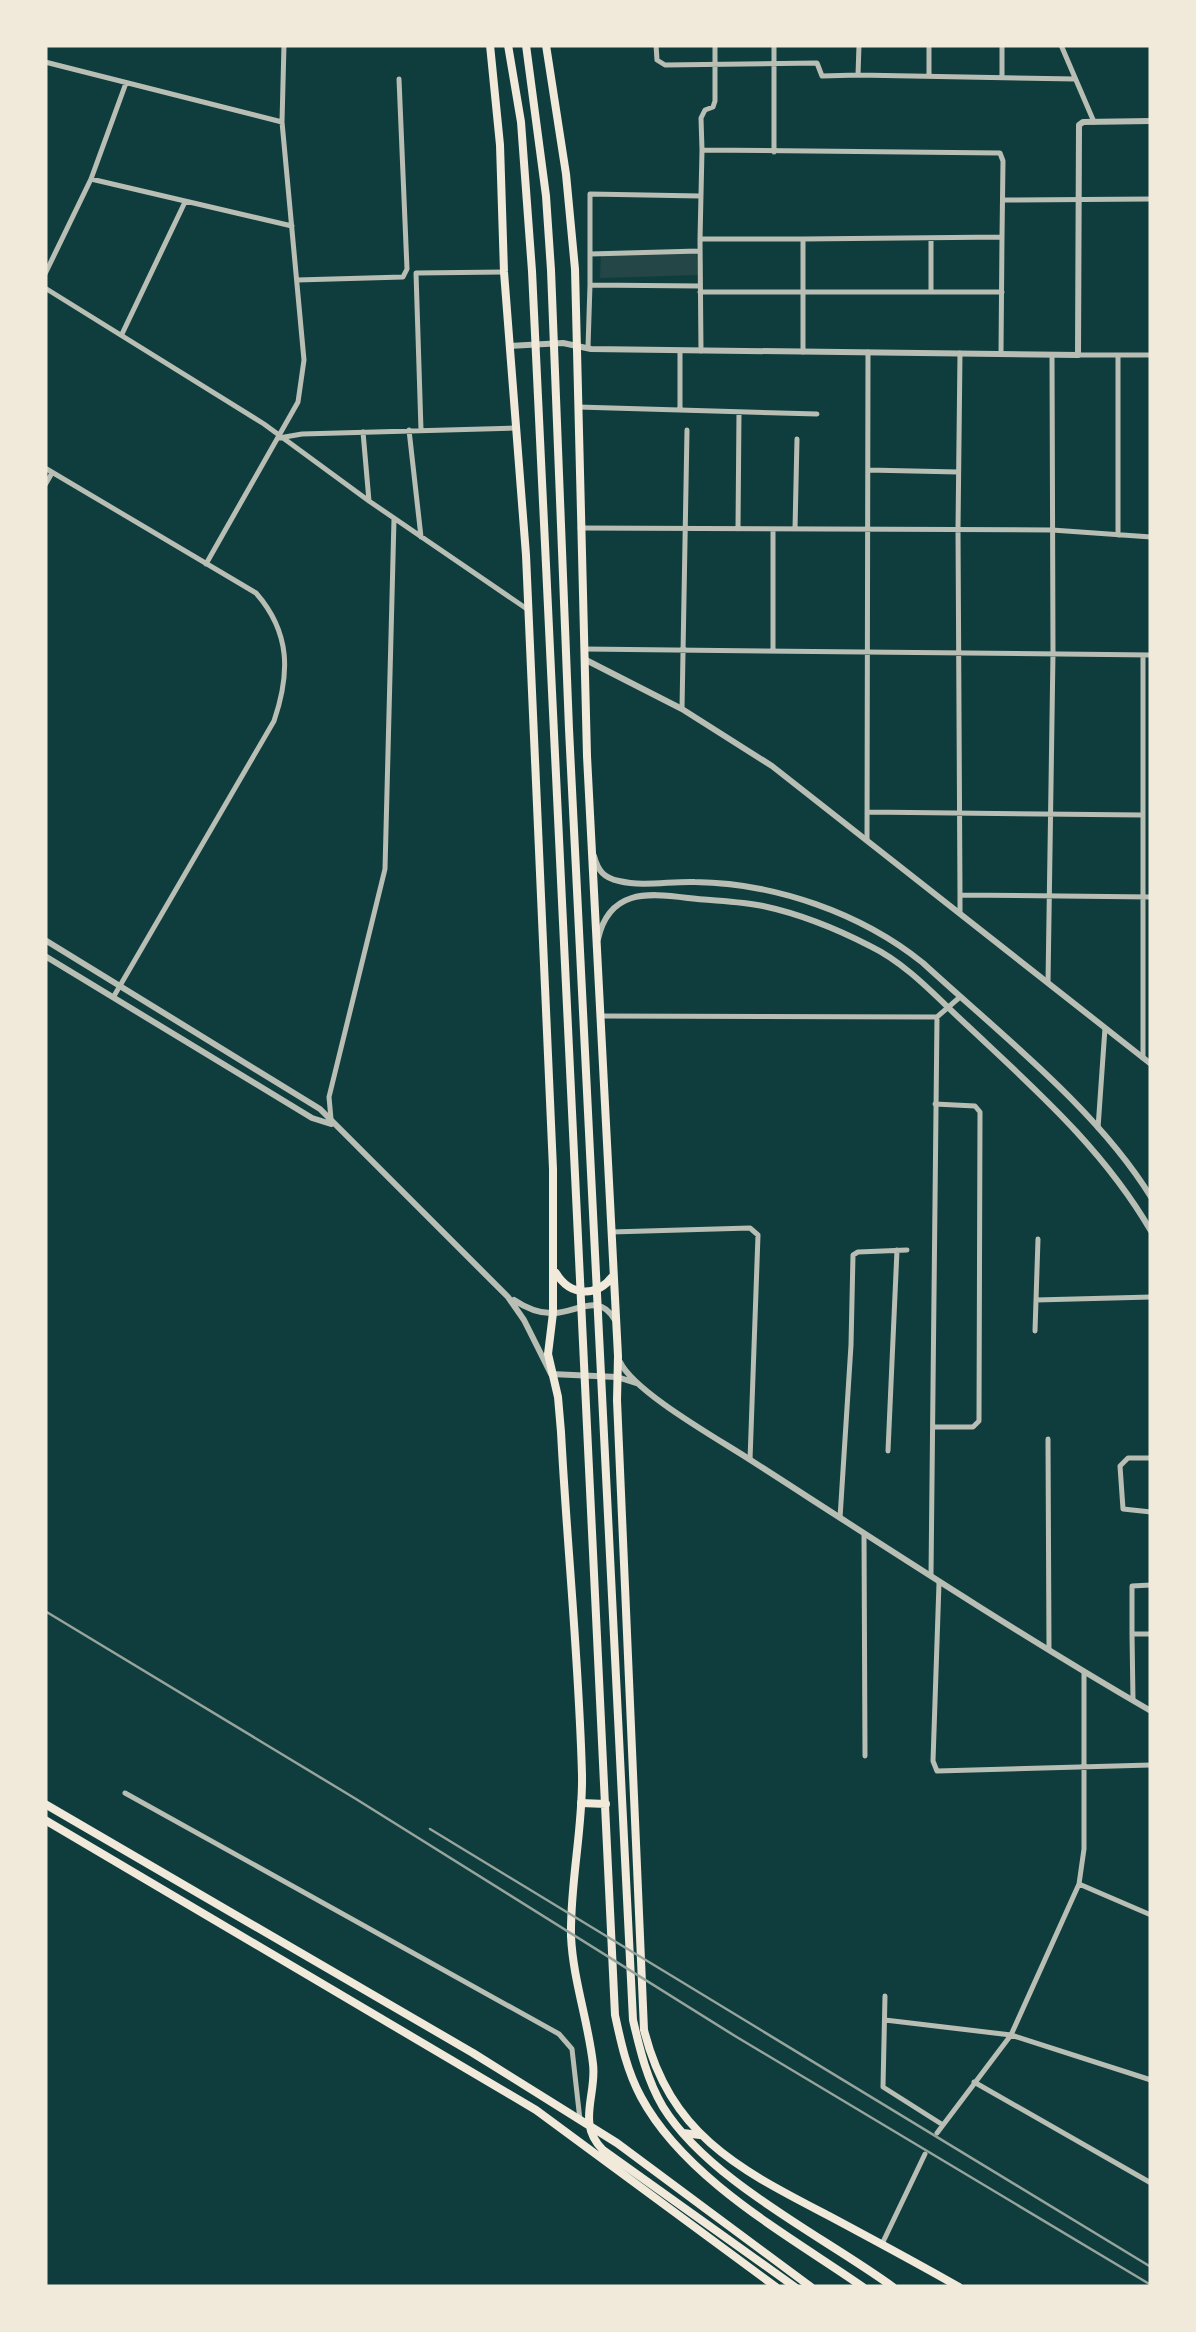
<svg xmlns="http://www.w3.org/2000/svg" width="1196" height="2332" font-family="Roboto,sans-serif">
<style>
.green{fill:#244646}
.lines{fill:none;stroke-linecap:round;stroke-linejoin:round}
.minor{stroke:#b8beb3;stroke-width:5}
.tertiary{stroke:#b8beb3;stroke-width:6}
.primary{stroke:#f1e9da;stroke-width:8}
.trunk{stroke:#f1e9da;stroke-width:8}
.rail{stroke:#97a49c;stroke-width:2.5}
</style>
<rect width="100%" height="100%" fill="#0f3d3e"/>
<path class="green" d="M696,248L698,275L600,278L601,253Z"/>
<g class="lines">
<path class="minor" d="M656,45L657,60L665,65L817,63L822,76L858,75L859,45
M774,45V152
M1002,45V77
M1061,45L1094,122
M45,62L282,122L284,45
M858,75L1075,79
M929,76V45
M702,150L701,118L705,110L713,107L715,101V45
M91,179L292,226
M1003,200L1151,199
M931,238V292
M700,239L702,150L1000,153L1003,161L1002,237
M590,254L699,251
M45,274L91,179L126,83
M297,280L403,277L407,269L399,79
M590,285V194L700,196
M45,288L264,424L369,501L527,609
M700,292H1002
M122,334L185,202
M588,347L590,285L700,286
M701,351L700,239H803
M803,352V239L1002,237L1001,353
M1078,355H1151
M1118,355V535
M578,407L817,414
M680,410V351
M409,430L421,537
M421,430L416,273L504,272
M363,432L369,501
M279,438L302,434L515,428
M45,468L256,593C291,633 290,674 274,721L114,996
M868,470L958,472
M45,485L52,473
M580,528L1052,530L1151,537
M738,529L739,412
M773,529V651
M795,529L797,439
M206,564L298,402L304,360L282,122
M584,649L1151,655
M682,709L687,430
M867,812L1142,815
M867,839L868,352
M960,895L958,529L960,353
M960,913V895L1151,897
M1048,983L1053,653L1052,356
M601,1016L937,1017L960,997
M1143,1058V656
M331,1119L329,1097L385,869L394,519
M1098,1128L1105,1028
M611,1232L750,1228L758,1235L750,1460
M1036,1300L1151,1297
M1035,1331L1038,1239
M934,1427H973L979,1421L980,1112L975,1106L935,1104
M1048,1439L1049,1649
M888,1451L897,1250
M1151,1458H1128L1120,1466L1123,1509L1151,1512
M840,1518L851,1345L853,1255L858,1252L907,1250
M864,1534L865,1756
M931,1575L937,1017
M939,1583L933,1761L937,1771L1151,1765
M1151,1585L1132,1586V1634H1151
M1132,1634L1133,1700
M1084,1672V1849L1079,1884L1151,1915
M125,1793L559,2034L572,2049L580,2120
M1079,1884L1011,2035L1151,2080
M885,1996L883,2087L943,2125
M885,2020L1011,2035
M974,2082L1151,2183
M937,2133L1011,2035
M882,2244L925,2154"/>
<path class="tertiary" d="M509,346L563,343L591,349L1078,355L1079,125L1083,122L1151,121
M584,659L682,709L772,766L1151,1064
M594,856C598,871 604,878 619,881C644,887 670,881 695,882C775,883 861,913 923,963C999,1033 1097,1109 1151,1197
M598,939C609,891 645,892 688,898C713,901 738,901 763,906C800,914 837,929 870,946C909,965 938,999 970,1028C1037,1091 1104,1150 1151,1231
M45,940L320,1109L508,1297L524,1320L551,1374L617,1377L636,1383
M45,956L312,1118L331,1124
M514,1300C526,1308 539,1314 554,1313C578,1312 599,1292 615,1320
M620,1362C635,1393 720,1440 752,1461C884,1546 1015,1632 1151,1711"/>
<path class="primary" d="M490,45L500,145L504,272L526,555L553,1169V1313L548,1354L558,1397L561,1432C567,1546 579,1661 582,1775C583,1829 570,1882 571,1936C573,1980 588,2020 593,2064C597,2095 576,2123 603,2150L795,2287
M546,45L566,174L575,269L587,756L618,1356L617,1400L644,2030C671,2137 741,2170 831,2217C874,2240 917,2263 959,2287
M556,1273C570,1296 596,1298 613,1276
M45,1804L473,2053L617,2143L811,2287
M45,1820L536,2110L776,2287"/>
<path class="trunk" d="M508,45L521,122L532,271L615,2015C621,2043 627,2071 641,2097C685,2179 788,2235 863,2287
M526,45L546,196L551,270L569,729L633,2020C640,2050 647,2080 663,2107C709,2181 823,2236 893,2287
M581,1803L606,1804
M683,2133L700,2135"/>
<path class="rail" d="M45,1611L356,1799L735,2036L1151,2285
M430,1829L1151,2267"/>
</g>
<rect width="1196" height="2332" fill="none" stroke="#f1e9da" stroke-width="95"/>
</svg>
